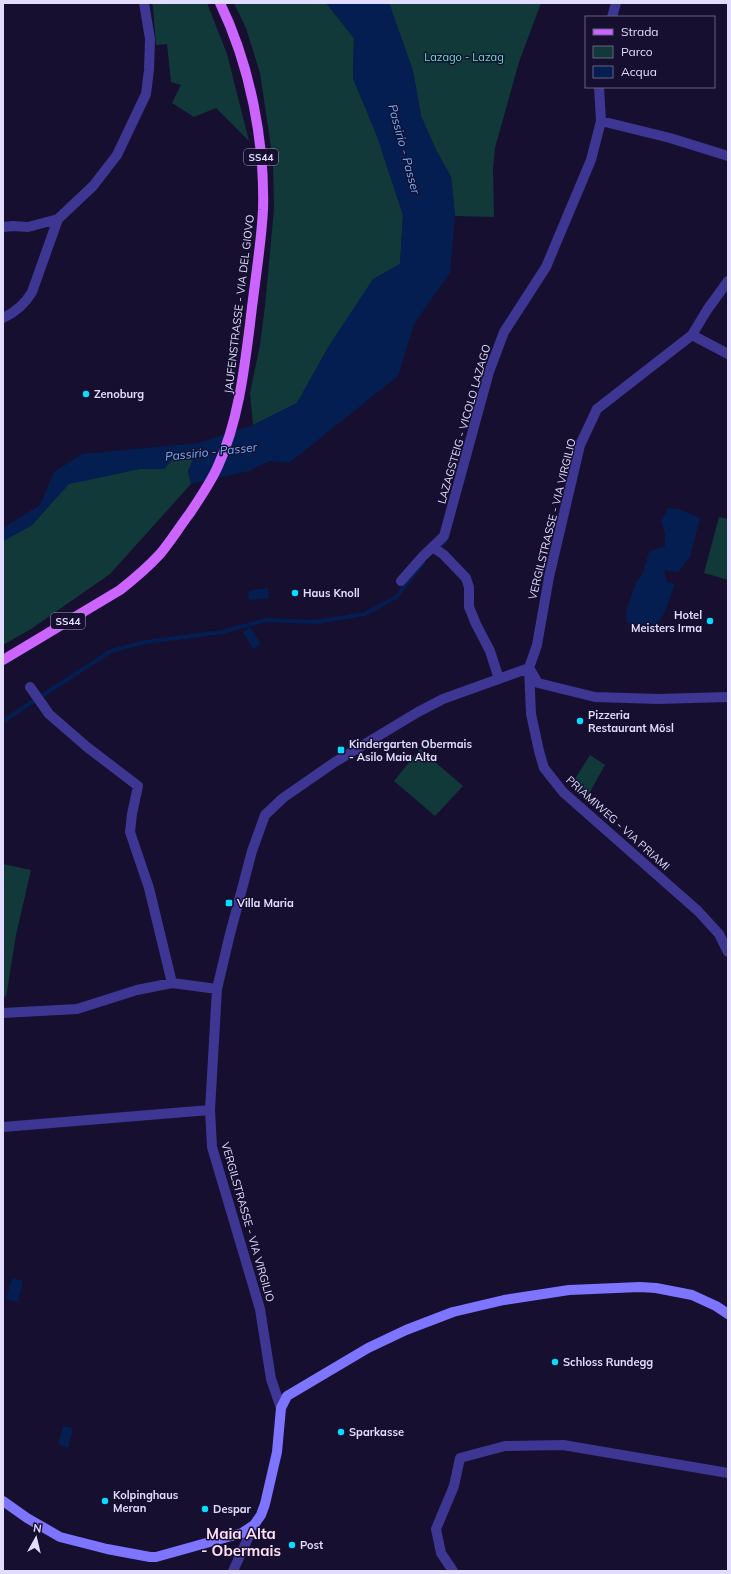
<svg xmlns="http://www.w3.org/2000/svg" width="731" height="1574" font-family="Mulish,sans-serif">
<style>
.green{fill:#113939}
.water{fill:#051e51}
.lines{fill:none;stroke-linecap:round;stroke-linejoin:round}
.stream{stroke:#051e51;stroke-width:4}
.street{stroke:#3d3692;stroke-width:10}
.secondary{stroke:#7d74ff;stroke-width:10}
.primary{stroke:#cc64ff;stroke-width:10}
.poi-dot{fill:#09dcff;stroke:#160f2f;stroke-width:1.5}
.labels{text-anchor:middle;stroke-width:3;stroke-linejoin:round;paint-order:stroke}
.shield{fill:#160f2f;stroke:#a59fc1;stroke-width:1}
.shield-label{font-size:10px;font-weight:bold;fill:#e2ddff}
.park-label{font-size:11px;fill:#5bedce;stroke:#160f2f}
.street-label{font-size:11px;fill:#e2ddff;stroke:#160f2f}
.poi-label{font-size:11px;font-weight:bold;fill:#e2ddff;stroke:#160f2f;text-anchor:start}
.water-label{font-size:12px;font-style:italic;fill:#6bb4ff;stroke:#160f2f}
.district-label{font-size:15px;font-weight:bold;fill:#ffdff2;stroke:#160f2f}
</style>
<rect width="100%" height="100%" fill="#160f2f"/>
<path class="green" d="M152,3H207L227,54L249,141L216,108L194,117L172,103L181,85L171,82L167,44L156,45L153,7Z
M234,3H326L354,38L353,78L377,136L403,215L400,264L373,280L329,346L297,403L253,425L250,393L260,345L265,306L274,209L273,160L260,73L246,28Z
M389,3H541L519,62L495,148L493,169L494,217L455,216L451,177L436,150L421,116L413,71Z
M172,460H193L188,471L191,484L110,574L31,629L3,645V541L32,525L68,484L139,469H164Z
M719,517L728,519V580L704,573Z
M420,749L463,786L435,816L394,781Z
M590,755L605,765L586,799L571,785Z
M3,864L31,870L16,935L6,997L3,996Z"/>
<path class="water" d="M326,3H389L413,71L421,116L436,150L451,177L455,216L450,273L414,324L398,376L289,463L270,461L249,471L191,484L188,471L193,460H172L164,469H139L69,484L32,525L3,541V528L40,505L54,472L82,454L198,443L253,425L297,403L329,346L373,279L400,264L403,215L377,136L353,78L354,38Z
M668,508L678,509L700,518L690,557L678,572L664,570L667,582L675,584C665,609 662,641 627,623L626,611L630,600L636,582L642,575L649,552L665,546V532L661,521Z
M268,588L269,598L249,600L248,591Z
M250,627L261,644L253,649L243,632Z
M12,1278L23,1281L18,1302L6,1299Z
M63,1426L73,1428L68,1448L58,1445Z"/>
<g class="lines">
<path class="stream" d="M439,547L445,542
M3,721L111,651L145,642L222,632L266,620L316,622L365,614L396,597L423,563"/>
<path class="street" d="M612,17L616,3
M601,121L670,138L728,156
M3,227L13,226L28,227L58,219
M728,281L707,310L692,335L597,409L580,445L549,577L537,645L529,668L531,714L539,751L544,768L563,792L698,911L719,934L728,952
M3,318C16,312 25,304 32,292L58,219L93,186L117,155L146,94L149,70L150,39L144,3
M692,335L728,354
M433,547L444,555L466,578L469,587V607L476,624L490,651L499,679
M401,581L424,555L444,536L489,372L504,332L546,267L591,160L601,121L599,87
M531,671L538,683L595,697L658,699L728,697
M30,687L49,714L87,747L138,786L132,814L130,832L149,888L172,983
M3,1013L77,1009L137,990L172,983L217,989
M3,1127L210,1110
M281,1408L271,1379L260,1309L212,1147L210,1110L217,989L229,938L252,851L265,815L283,798L335,762L418,712L443,699L529,668
M233,1571L254,1525
M453,1571L441,1553L436,1529L454,1486L460,1458L505,1446L563,1445L728,1473"/>
<path class="secondary" d="M3,1501L27,1518L60,1537L107,1549L150,1557H156L242,1533L254,1525L261,1515L265,1504L277,1452L281,1408L287,1396L368,1348L406,1330L453,1312L504,1300L569,1290L640,1287L656,1288L692,1295L716,1306L728,1314"/>
<path class="primary" d="M3,660L120,590C134,579 148,567 160,554C171,541 180,526 190,513C200,498 211,482 218,466C238,422 244,372 250,324C254,286 261,248 263,210C265,142 250,65 220,3"/>
</g>
<g class="poi-dot">
<circle cx="86" cy="394" r="4"/>
<circle cx="295" cy="593" r="4"/>
<circle cx="710" cy="621" r="4"/>
<circle cx="580" cy="721" r="4"/>
<rect x="337" y="746" width="8" height="8" rx="2"/>
<rect x="225" y="899" width="8" height="8" rx="2"/>
<circle cx="555" cy="1362" r="4"/>
<circle cx="341" cy="1432" r="4"/>
<circle cx="105" cy="1501" r="4"/>
<circle cx="205" cy="1509" r="4"/>
<circle cx="292" cy="1545" r="4"/>
</g>
<g class="labels">
<g class="shield">
<rect x="244" y="149" width="34" height="16" rx="3"/>
<rect x="51" y="613" width="34" height="16" rx="3"/>
</g>
<g class="shield-label">
<text x="261" y="161">SS44</text>
<text x="68" y="625">SS44</text>
</g>
<g class="park-label">
<text x="464" y="61">Lazago - Lazag</text>
</g>
<g class="street-label">
<text transform="translate(239 304) rotate(-83)" y="4">JAUFENSTRASSE - VIA DEL GIOVO</text>
<text transform="translate(464 424) rotate(-74)" y="4">LAZAGSTEIG - VICOLO LAZAGO</text>
<text transform="translate(552 519) rotate(-76)" y="4">VERGILSTRASSE - VIA VIRGILIO</text>
<text transform="translate(618 823) rotate(42)" y="4">PRIAMIWEG - VIA PRIAMI</text>
<text transform="translate(248 1222) rotate(74)" y="4">VERGILSTRASSE - VIA VIRGILIO</text>
</g>
<g class="poi-label">
<text x="94" y="398">Zenoburg</text>
<text x="303" y="597">Haus Knoll</text>
<text x="702" y="619" text-anchor="end">Hotel<tspan x="702" dy="13">Meisters Irma</tspan></text>
<text x="588" y="719">Pizzeria<tspan x="588" dy="13">Restaurant Mösl</tspan></text>
<text x="349" y="748">Kindergarten Obermais<tspan x="349" dy="13">- Asilo Maia Alta</tspan></text>
<text x="237" y="907">Villa Maria</text>
<text x="563" y="1366">Schloss Rundegg</text>
<text x="349" y="1436">Sparkasse</text>
<text x="113" y="1499">Kolpinghaus<tspan x="113" dy="13">Meran</tspan></text>
<text x="213" y="1513">Despar</text>
<text x="300" y="1549">Post</text>
</g>
<g class="water-label">
<text transform="translate(404 149) rotate(75)" y="4">Passirio - Passer</text>
<text transform="translate(211 452) rotate(-6)" y="4">Passirio - Passer</text>
</g>
<g class="district-label">
<text x="241" y="1539">Maia Alta<tspan x="241" dy="17">- Obermais</tspan></text>
</g>
</g>
<rect width="731" height="1574" fill="none" stroke="#e2ddff" stroke-width="8"/>
<rect x="585" y="16" width="130" height="72" fill="#160f2f" stroke="#686182"/>
<rect x="593" y="29" width="20" height="6" fill="#cc64ff" stroke="#686182"/>
<text x="621" y="36" font-size="12" fill="#e2ddff">Strada</text>
<rect x="593" y="46" width="20" height="12" fill="#113939" stroke="#686182"/>
<text x="621" y="56" font-size="12" fill="#e2ddff">Parco</text>
<rect x="593" y="66" width="20" height="12" fill="#051e51" stroke="#686182"/>
<text x="621" y="76" font-size="12" fill="#e2ddff">Acqua</text>
<g transform="translate(36 1538) rotate(8)" stroke="#160f2f" stroke-width="3" paint-order="stroke">
<path d="M0-3L7 15L0 10L-7 15Z" fill="#e2ddff"/>
<text y="-6" font-size="11" font-weight="bold" text-anchor="middle" fill="#e2ddff">N</text>
</g>
</svg>
